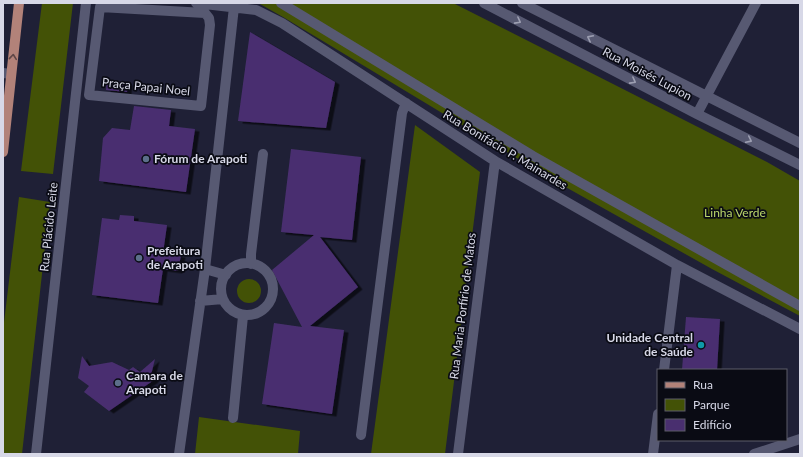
<svg xmlns="http://www.w3.org/2000/svg" width="803" height="457" font-family="Lato,sans-serif">
<style>
.green{fill:#435206}
.building{fill:#492f6f;filter:url(#shadow)}
.lines{fill:none;stroke-linecap:round;stroke-linejoin:round}
.minor{stroke:#575972;stroke-width:10}
.major{stroke:#b28279;stroke-width:10}
.oneway{stroke:#9d9fb2}
.oneway2{stroke:#5e4646}
.service-dot{fill:#5c6f8a;stroke:#0a0b14;stroke-width:1.5}
.culture-dot{fill:#0f9aa8;stroke:#0a0b14;stroke-width:1.5}
.labels{text-anchor:middle;stroke-width:3.5;stroke-linejoin:round;paint-order:stroke}
.street-label{font-size:12px;fill:#d7d8e7;stroke:#0a0b14}
.poi-label{font-size:12px;font-weight:bold;fill:#d7d8e7;stroke:#0a0b14;text-anchor:start}
.park-label{font-size:12px;fill:#bad66b;stroke:#0a0b14}
</style>
<defs>
<filter id="shadow"><feDropShadow dx="4.5" dy="2.5" stdDeviation="0" flood-color="#0009"/></filter>
</defs>
<rect width="100%" height="100%" fill="#1f2036"/>
<path class="green" d="M42,3H73L53,174L21,171Z
M253,3H453L767,162L800,181V316L712,269L553,180L283,17L260,4Z
M415,125L480,172L445,454H371Z
M19,197L50,202L22,454H3V331Z
M237 291a12 12 0 1 1 24 0a12 12 0 1 1-24 0Z
M199,417L300,431L298,454H195Z"/>
<path class="building" d="M250,32L335,82L326,128L238,121Z
M107,80L128,83L127,92L106,90Z
M134,106L171,110L169,126L195,129L186,192L99,181L103,138L112,128L130,130Z
M291,149L361,157L352,240L320,237L358,287L310,326L344,330L332,414L262,404L274,323L302,327L272,270L314,235L281,232Z
M120,215L134,216V221L167,225L163,253L181,255L178,271L163,269L158,303L92,295L102,218L119,220Z
M686,317L720,319L717,370H682Z
M82,356L89,366L112,362L129,370L133,367L140,372L155,359L151,375L154,380L109,411L84,392L89,386L78,378Z"/>
<g class="lines">
<path class="minor" d="M196,3L256,10L282,23L495,161L677,265L800,329
M281,3L533,156L800,306
M484,3L697,114L800,165
M522,3L800,143
M100,7L205,13L209,18L210,25L201,106L89,95Z
M3,73L11,74
M697,114L756,3
M221 289a26 26 0 1 1 52 0a26 26 0 1 1-52 0Z
M251,264V254L263,154
M205,269L226,275
M200,301L223,299
M664,370L677,265
M233,418L243,316
M361,435L402,113L406,103
M36,454L86,3
M179,454L205,269L234,7
M458,454L495,161
M653,454L658,414
M754,454L800,439"/>
<path class="major" d="M3,152L19,3"/>
</g>
<defs><path id="oneway-chevron" d="M-2-3.5L2.5 0L-2 3.5" fill="none" stroke-width="1.6" stroke-linecap="round" stroke-linejoin="round"/></defs>
<g class="oneway">
<use href="#oneway-chevron" transform="translate(518 21) rotate(28)"/>
<use href="#oneway-chevron" transform="translate(590 38) rotate(-153)"/>
<use href="#oneway-chevron" transform="translate(633 81) rotate(28)"/>
<use href="#oneway-chevron" transform="translate(749 140) rotate(26)"/>
</g>
<use class="oneway2" href="#oneway-chevron" transform="translate(13 57) rotate(-84)"/>
<g class="service-dot">
<circle cx="146" cy="159" r="4"/>
<circle cx="139" cy="258" r="4"/>
<circle cx="118" cy="383" r="4"/>
</g>
<circle class="culture-dot" cx="701" cy="345" r="4"/>
<g class="labels">
<g class="street-label">
<text transform="translate(647 74) rotate(28)" y="4">Rua Moisés Lupion</text>
<text transform="translate(146 87) rotate(6)" y="4">Praça Papai Noel</text>
<text transform="translate(505 150) rotate(31)" y="4">Rua Bonifácio P. Mainardes</text>
<text transform="translate(49 227) rotate(-84)" y="4">Rua Plácido Leite</text>
<text transform="translate(463 306) rotate(-83)" y="4">Rua Maria Porfírio de Matos</text>
</g>
<g class="poi-label">
<text x="154" y="163">Fórum de Arapoti</text>
<text x="147" y="255">Prefeitura<tspan x="147" dy="14">de Arapoti</tspan></text>
<text x="693" y="342" text-anchor="end">Unidade Central<tspan x="693" dy="14">de Saúde</tspan></text>
<text x="126" y="380">Camara de<tspan x="126" dy="14">Arapoti</tspan></text>
</g>
<g class="park-label">
<text x="735" y="217">Linha Verde</text>
</g>
</g>
<rect width="803" height="457" fill="none" stroke="#d7d8e7" stroke-width="8"/>
<rect x="657" y="369" width="130" height="72" fill="#0a0b14" stroke="#5c5d68"/>
<rect x="665" y="382" width="20" height="6" fill="#b28279" stroke="#5c5d68"/>
<text x="693" y="389" font-size="12" fill="#d7d8e7">Rua</text>
<rect x="665" y="399" width="20" height="12" fill="#435206" stroke="#5c5d68"/>
<text x="693" y="409" font-size="12" fill="#d7d8e7">Parque</text>
<rect x="665" y="419" width="20" height="12" fill="#492f6f" stroke="#5c5d68"/>
<text x="693" y="429" font-size="12" fill="#d7d8e7">Edifício</text>
</svg>
